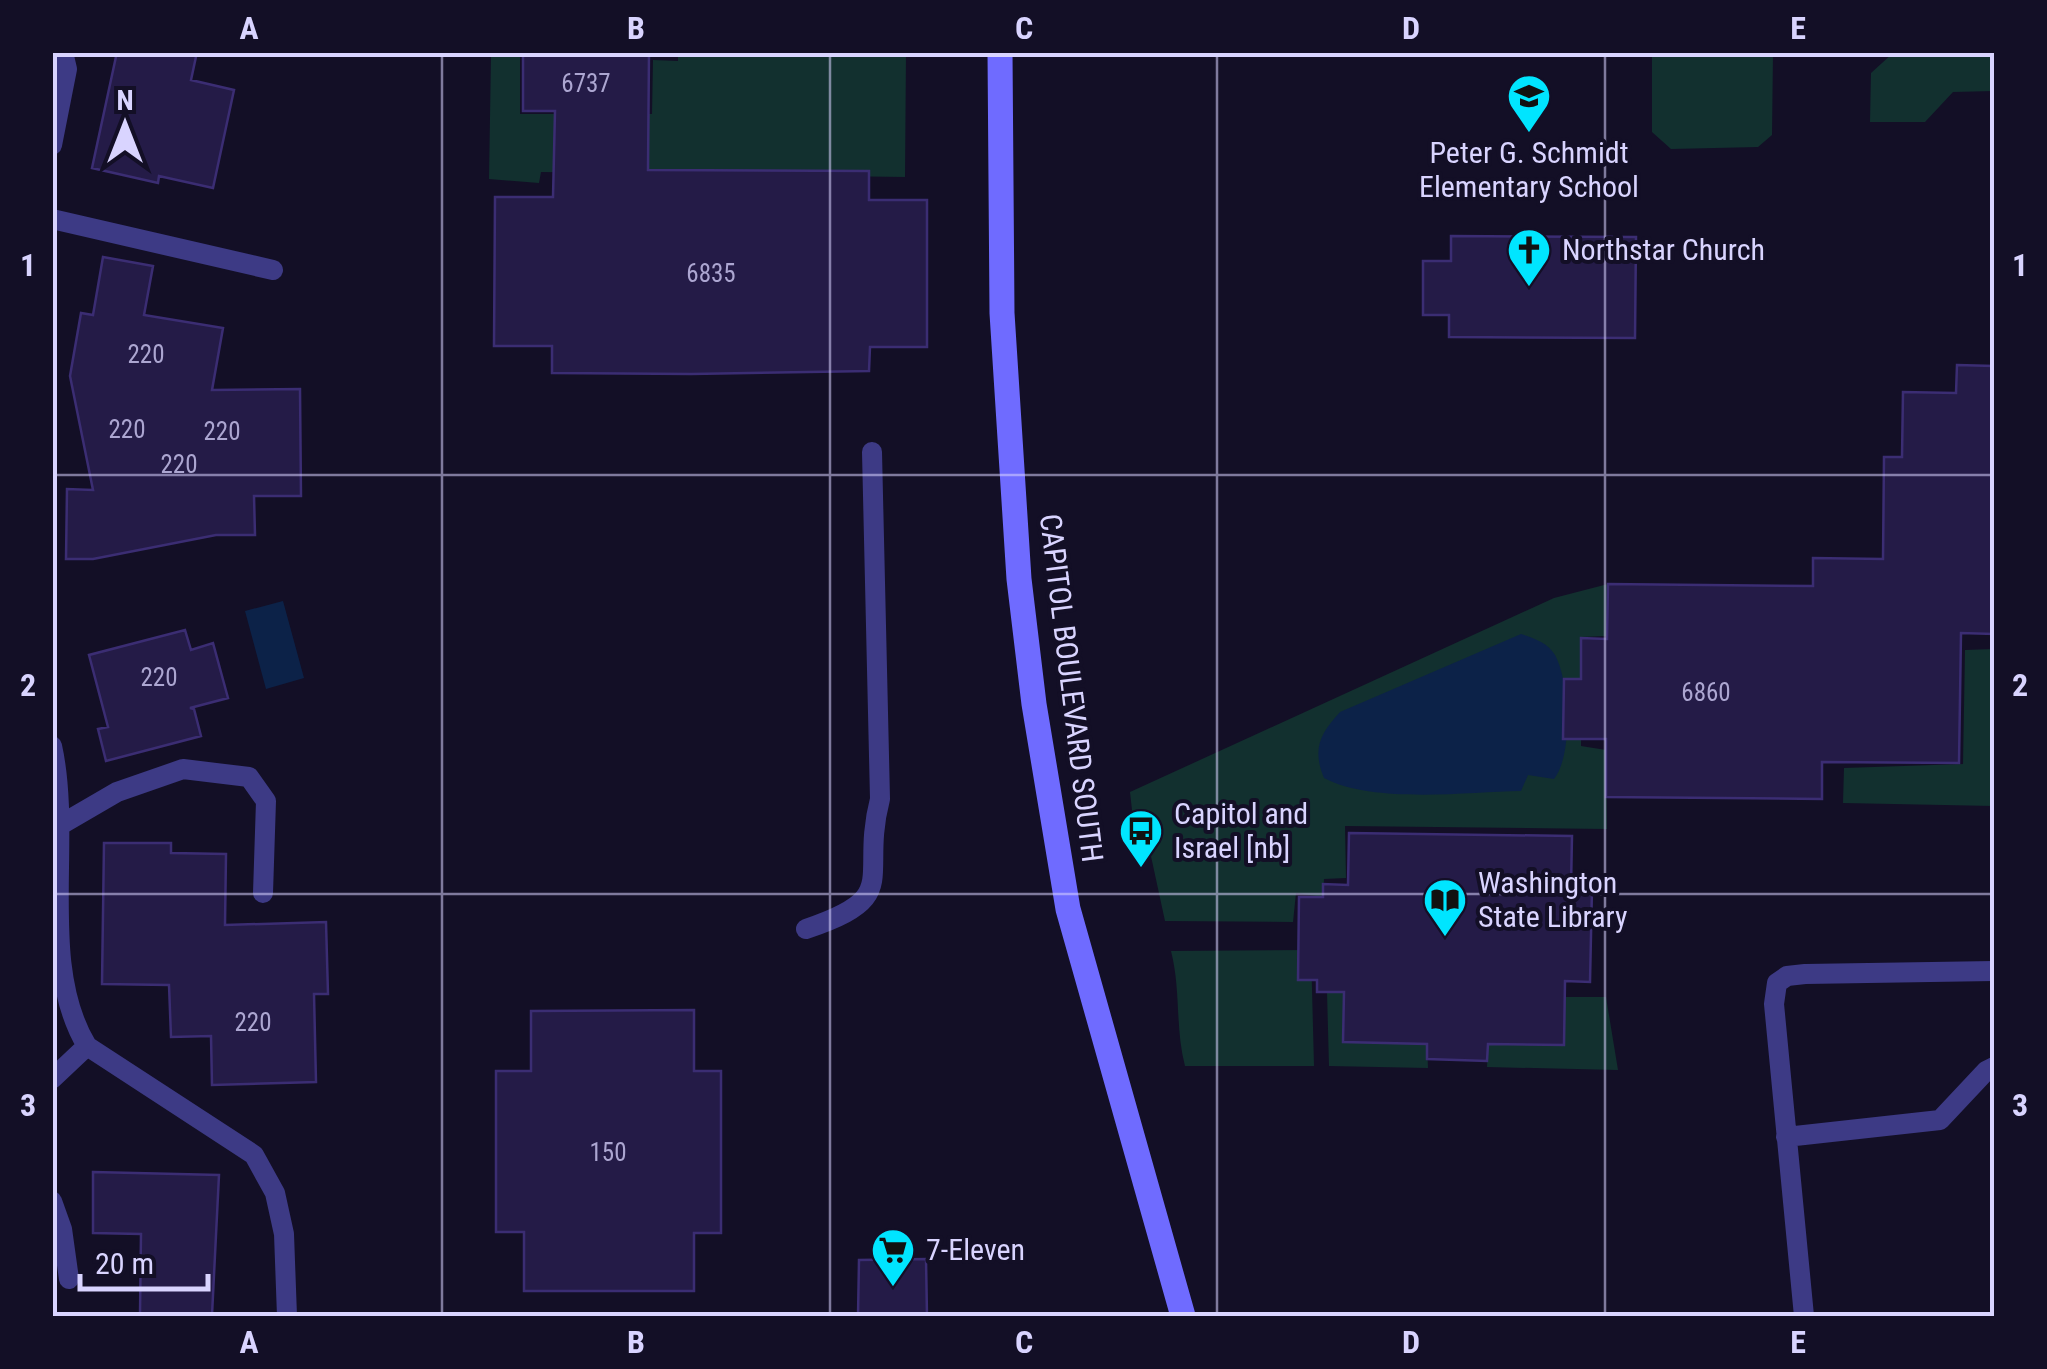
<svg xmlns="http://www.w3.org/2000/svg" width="2047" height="1369" font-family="'Roboto Condensed',sans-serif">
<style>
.green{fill:#12302f}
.water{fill:#0c2248}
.building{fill:#241b47;stroke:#3b2d73;stroke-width:2.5}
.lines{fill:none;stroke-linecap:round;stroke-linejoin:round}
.service{stroke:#3d3a85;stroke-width:20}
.secondary{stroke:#6f6bff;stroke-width:25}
.grid{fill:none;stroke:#d9d4ff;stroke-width:2.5;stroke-opacity:0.55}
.labels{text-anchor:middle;stroke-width:8;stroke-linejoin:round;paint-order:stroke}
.number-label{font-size:25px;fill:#aca6d1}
.poi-label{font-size:30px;fill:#d9d4ff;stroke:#130f26;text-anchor:start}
.street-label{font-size:30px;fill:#d9d4ff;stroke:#130f26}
.neatline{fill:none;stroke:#d9d4ff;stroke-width:4}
.grid-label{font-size:32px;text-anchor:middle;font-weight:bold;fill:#d9d4ff}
</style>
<rect width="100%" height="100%" fill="#130f26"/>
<path class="green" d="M678,53H906L905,177L541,172L539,183L489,179L491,56H520V114H652L653,60L678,61Z
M1652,53H1773L1772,135L1758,147L1671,149L1652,132Z
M1893,53H1994V91L1953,92L1925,122H1870L1871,73Z
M1608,584L1607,636L1582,637L1581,746L1606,750L1607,829L1345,826L1346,878L1324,879L1323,897L1296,893L1293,922L1165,921L1149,847L1134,828L1130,792L1554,598Z
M1994,649V806L1843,803L1844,768L1963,764L1965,650Z
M1311,950L1314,1066H1185C1175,1028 1181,990 1171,951Z
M1327,992L1344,993V1042L1427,1044L1428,1068L1329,1066Z
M1565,997H1606L1618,1070L1487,1067L1488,1044L1564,1045Z"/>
<path class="water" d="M283,601L304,678L266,689L245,611Z
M1521,634C1534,638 1548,643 1555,655C1570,683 1573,755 1554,779L1528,775L1521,791C1466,792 1373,804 1324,778C1312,749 1320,734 1340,712Z"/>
<path class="building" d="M117,52H197L191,80L234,90L213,188L159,176L158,183L92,168Z
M523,52H649L648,170L869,171V200H927V347H870L869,371L691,374L552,373V346H494L495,197H553L555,111H523Z
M1451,236L1636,237L1635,338L1449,337V315H1423V261H1451Z
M103,257L153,266L144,315L223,328L212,390L300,389L301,496H254L255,535H216L93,559H66L67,489L93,490L70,376L81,313L93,315Z
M1957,365L1994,366V634L1961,633L1959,763L1822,762V799L1606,797V739H1563L1564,679H1581V638L1607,639L1608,584L1813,586V558L1883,559L1884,457H1902L1903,392L1956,393Z
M185,630L191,650L213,643L228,698L190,708L194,709L201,736L106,761L98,729L108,727L89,655Z
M1349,833L1572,836L1571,887L1592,888L1590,982L1565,981L1564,1045L1488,1044L1487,1061L1427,1059V1044L1343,1042L1344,992H1317V980H1298L1299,897H1323V884L1348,885Z
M104,843H171V853L226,854L225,925L326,922L328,994H314L316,1082L212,1085L211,1036L171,1037L169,985L102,984Z
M694,1010V1071H721V1233H694V1291H524V1232H496V1071H531V1011Z
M93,1172L219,1175L212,1315L140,1314L141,1234L93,1233Z
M926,1259L927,1316H858L859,1260Z"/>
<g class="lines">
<path class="service" d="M52,145L67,69L63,52
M52,219L273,270
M52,746C73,840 37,964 87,1046L254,1155L275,1193L284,1234L287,1316
M62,824L117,792L183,769L249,777L266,801L263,893
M806,929C904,896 859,880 880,799L872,452
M52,1079L87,1046
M1786,1137L1940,1120L1986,1071L1994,1067
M52,1201L62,1229L69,1279
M1804,1316L1774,1004L1777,983L1787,976L1805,974L1994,971"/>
<path class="secondary" d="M1000,52L1002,313L1019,579L1034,704L1068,909L1183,1316"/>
</g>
<path class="grid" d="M442,52V1316M830,52V1316M1217,52V1316M1605,52V1316M52,475H1994M52,894H1994"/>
<defs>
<g id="school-pin" transform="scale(2.25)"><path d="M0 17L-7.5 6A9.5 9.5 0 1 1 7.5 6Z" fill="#00e5ff" stroke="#130f26"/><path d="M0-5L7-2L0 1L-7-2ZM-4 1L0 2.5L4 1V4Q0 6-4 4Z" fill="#111"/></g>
<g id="church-pin" transform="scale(2.25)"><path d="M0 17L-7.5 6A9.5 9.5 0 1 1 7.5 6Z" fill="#00e5ff" stroke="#130f26"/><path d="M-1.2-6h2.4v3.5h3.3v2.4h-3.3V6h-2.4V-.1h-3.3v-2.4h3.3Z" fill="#111"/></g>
<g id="bus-pin" transform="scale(2.25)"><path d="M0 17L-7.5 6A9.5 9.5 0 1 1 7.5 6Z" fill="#00e5ff" stroke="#130f26"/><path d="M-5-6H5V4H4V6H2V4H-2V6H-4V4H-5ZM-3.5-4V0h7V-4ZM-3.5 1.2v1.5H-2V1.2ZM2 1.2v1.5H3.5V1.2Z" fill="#111"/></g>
<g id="library-pin" transform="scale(2.25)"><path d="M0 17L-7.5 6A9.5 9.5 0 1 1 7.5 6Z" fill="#00e5ff" stroke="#130f26"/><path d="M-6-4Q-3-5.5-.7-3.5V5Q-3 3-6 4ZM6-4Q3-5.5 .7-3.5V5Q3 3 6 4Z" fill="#111"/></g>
<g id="supermarket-pin" transform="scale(2.25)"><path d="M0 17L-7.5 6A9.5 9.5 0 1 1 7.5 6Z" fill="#00e5ff" stroke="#130f26"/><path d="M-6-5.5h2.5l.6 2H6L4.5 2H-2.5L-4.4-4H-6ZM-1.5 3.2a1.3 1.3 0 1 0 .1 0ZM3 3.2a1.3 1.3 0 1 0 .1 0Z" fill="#111"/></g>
</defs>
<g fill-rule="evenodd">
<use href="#school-pin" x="1529" y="96"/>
<use href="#church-pin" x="1529" y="250"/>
<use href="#bus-pin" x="1141" y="831"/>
<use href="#library-pin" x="1445" y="900"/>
<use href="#supermarket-pin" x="893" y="1250"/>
</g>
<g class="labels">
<g class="number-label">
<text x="586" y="92">6737</text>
<text x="711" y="282">6835</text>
<text x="146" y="363">220</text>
<text x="127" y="438">220</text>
<text x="222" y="440">220</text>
<text x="179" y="473">220</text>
<text x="159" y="686">220</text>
<text x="1706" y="701">6860</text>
<text x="253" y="1031">220</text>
<text x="608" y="1161">150</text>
</g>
<g class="poi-label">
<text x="1529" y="163" text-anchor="middle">Peter G. Schmidt<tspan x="1529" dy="34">Elementary School</tspan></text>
<text x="1562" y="260">Northstar Church</text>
<text x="1174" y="824">Capitol and<tspan x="1174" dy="34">Israel [nb]</tspan></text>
<text x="1478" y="893">Washington<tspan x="1478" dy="34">State Library</tspan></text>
<text x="926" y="1260">7-Eleven</text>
</g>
<g class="street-label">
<text transform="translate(1071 688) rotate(83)" y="10">CAPITOL BOULEVARD SOUTH</text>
</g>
</g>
<rect width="2047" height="1369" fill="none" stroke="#130f26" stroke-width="110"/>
<g transform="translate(125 125)" stroke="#130f26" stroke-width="8" paint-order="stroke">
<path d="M0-8L18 38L0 25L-18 38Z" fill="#d9d4ff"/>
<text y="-15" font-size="28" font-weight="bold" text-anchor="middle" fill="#d9d4ff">N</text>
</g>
<path d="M80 1274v15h128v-15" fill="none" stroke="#d9d4ff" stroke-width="5"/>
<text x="95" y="1274" font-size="30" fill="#d9d4ff" stroke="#130f26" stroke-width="8" paint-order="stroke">20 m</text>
<rect x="55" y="55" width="1937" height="1259" class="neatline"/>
<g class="grid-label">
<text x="249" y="39">A</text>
<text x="636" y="39">B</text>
<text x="1024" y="39">C</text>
<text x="1411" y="39">D</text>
<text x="1798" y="39">E</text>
<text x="28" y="276">1</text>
<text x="2020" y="276">1</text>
<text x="28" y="696">2</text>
<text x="2020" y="696">2</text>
<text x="28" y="1116">3</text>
<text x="2020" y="1116">3</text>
<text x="249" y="1353">A</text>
<text x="636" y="1353">B</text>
<text x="1024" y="1353">C</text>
<text x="1411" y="1353">D</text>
<text x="1798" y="1353">E</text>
</g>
</svg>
